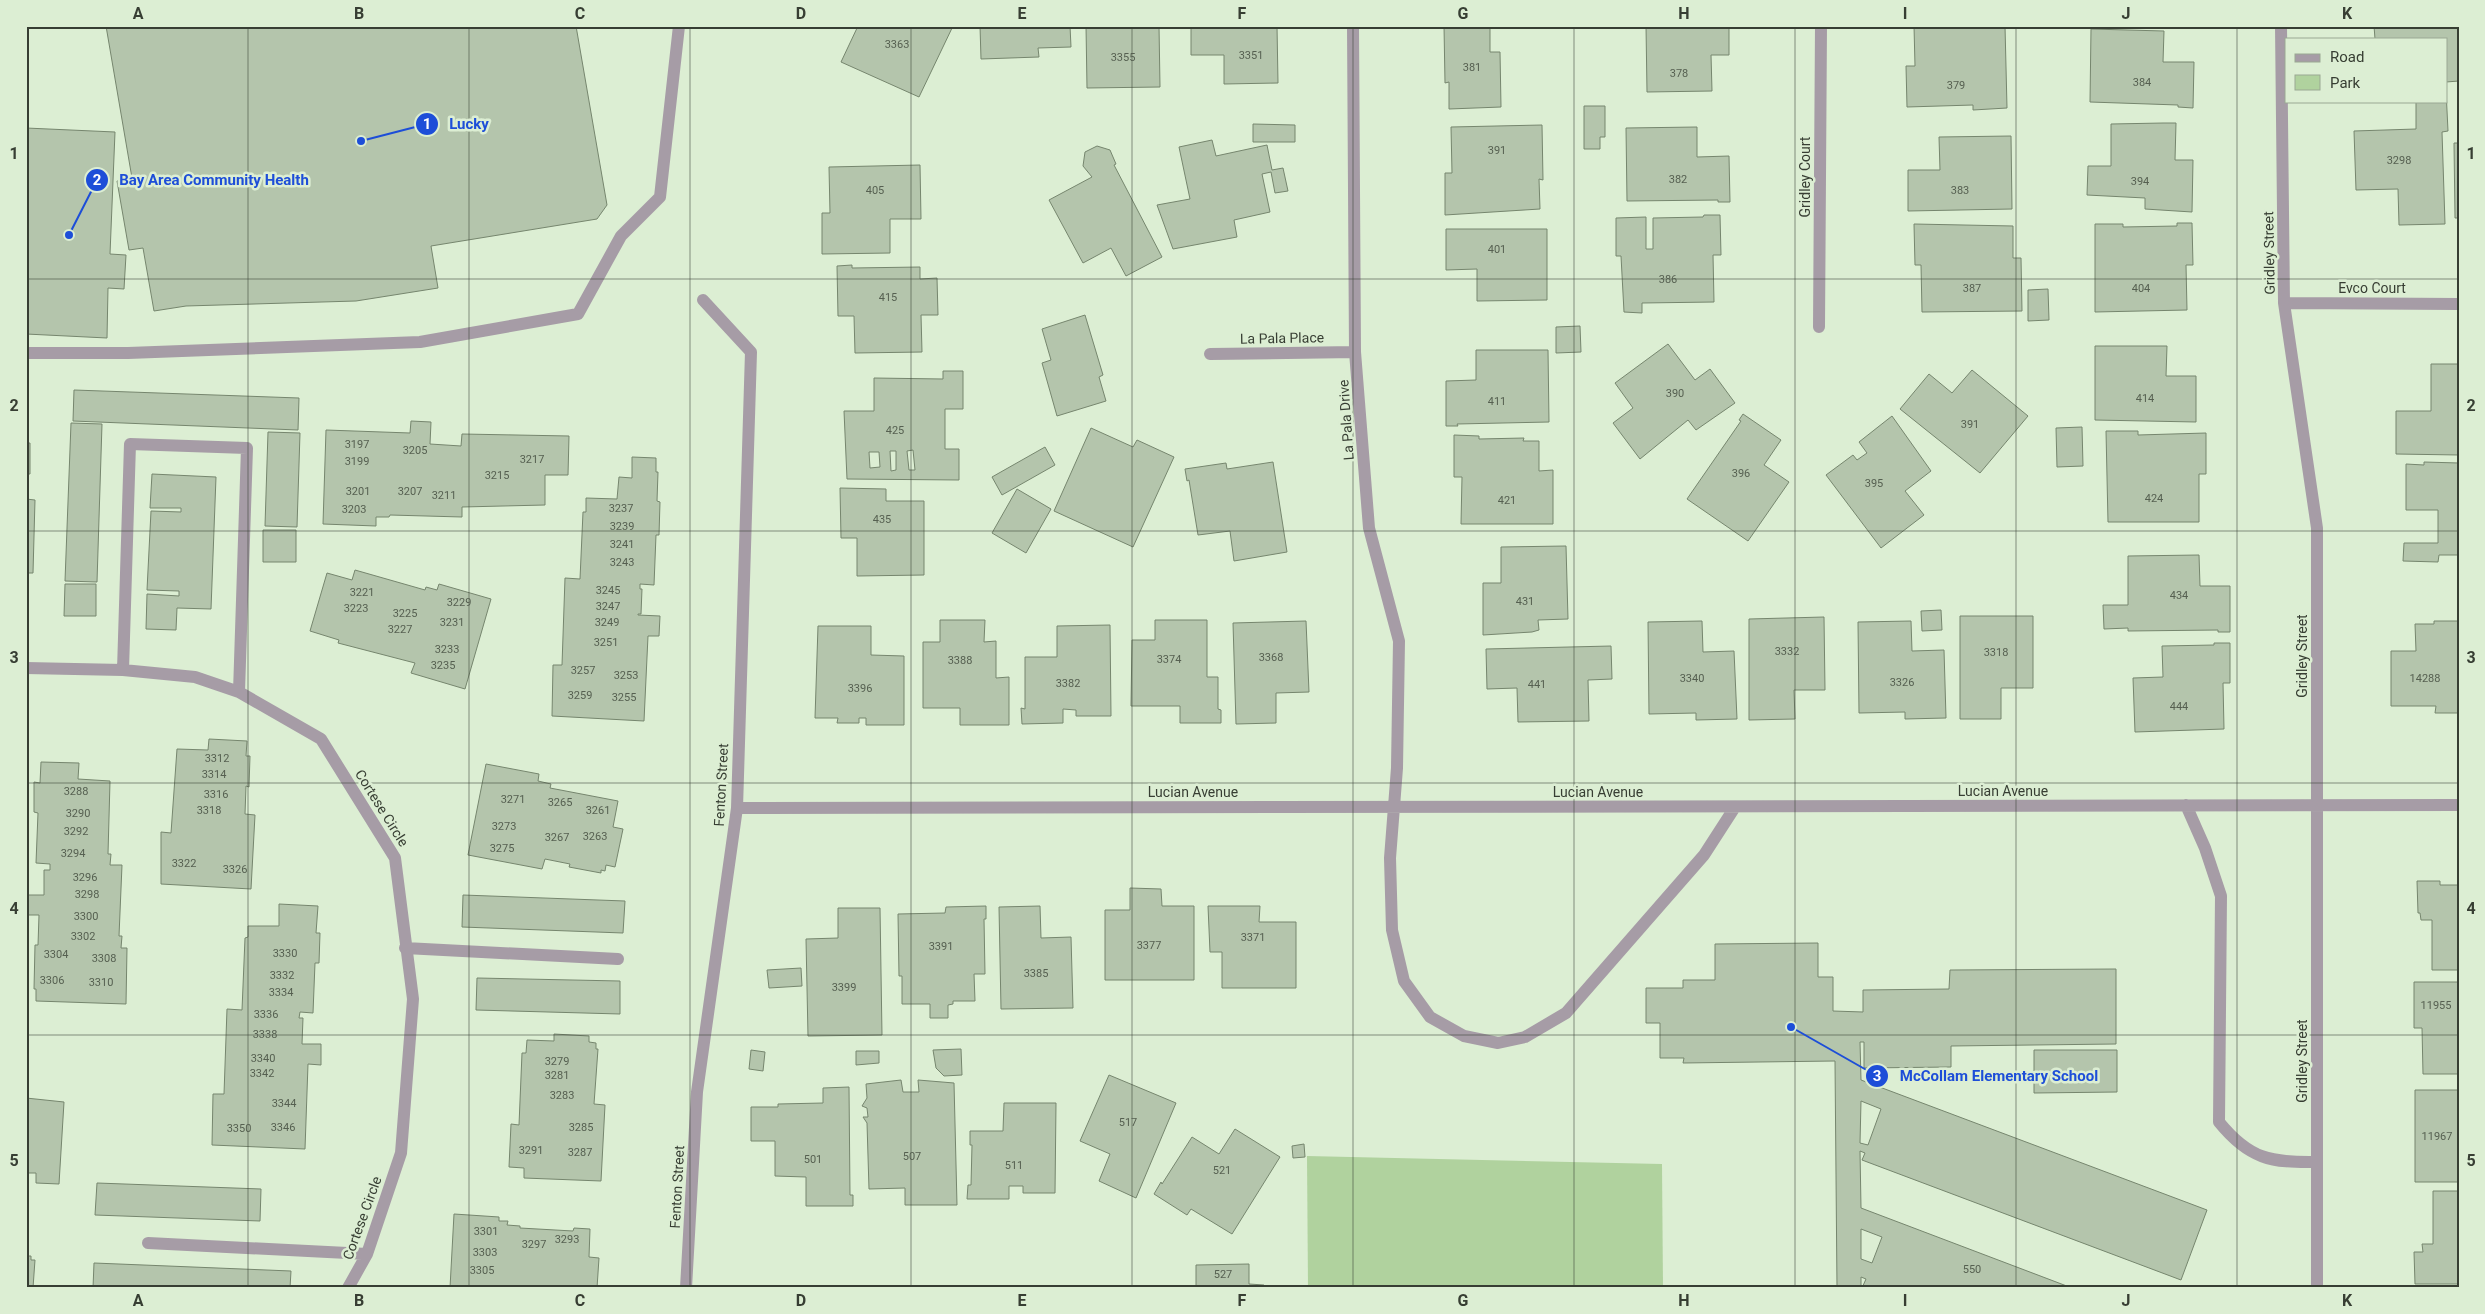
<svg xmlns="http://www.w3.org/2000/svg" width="2485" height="1314" font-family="Roboto,sans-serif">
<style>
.green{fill:#b0d29e}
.building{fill:#b4c5ac;stroke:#76866e;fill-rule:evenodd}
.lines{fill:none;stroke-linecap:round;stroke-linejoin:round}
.minor{stroke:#a69ca6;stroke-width:12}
.grid{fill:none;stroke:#373e33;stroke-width:1;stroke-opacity:0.55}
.labels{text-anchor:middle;stroke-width:5;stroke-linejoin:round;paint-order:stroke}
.number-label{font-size:11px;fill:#566051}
.street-label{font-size:14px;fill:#373e33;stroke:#dceed3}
.leader{fill:none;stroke:#1d4ed8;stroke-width:2}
.callout-dot{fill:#1d4ed8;stroke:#dceed3;stroke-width:2}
.mark-label{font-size:15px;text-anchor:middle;font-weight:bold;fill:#fff}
.callout-label{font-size:15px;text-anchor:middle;font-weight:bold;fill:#1d4ed8;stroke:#dceed3;stroke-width:5;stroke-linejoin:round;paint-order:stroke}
.neatline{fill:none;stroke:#373e33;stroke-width:2}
.grid-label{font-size:16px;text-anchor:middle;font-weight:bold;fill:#373e33}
</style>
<rect width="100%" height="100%" fill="#dceed3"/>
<path class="green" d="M1307,1156L1662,1164L1663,1288H1308Z"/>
<path class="building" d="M106,26H576L607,205L597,219L431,246L438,288L356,301L186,306L154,311L143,248L129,250L117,181L132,178Z
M858,26H953L919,97L841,62Z
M980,26H1070L1071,47L1038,48L1039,57L981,59Z
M1086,26H1159L1160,87L1087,88Z
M1191,26H1277L1278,83L1224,84V55H1191Z
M1444,26H1490V52H1500L1501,107L1449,109V82L1445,83Z
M1646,26H1729V55H1711L1712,91L1647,92Z
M1914,26H2005L2007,108L1973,110V105L1907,107L1906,66H1915Z
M2374,26H2459V81L2446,82V39H2375Z
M2091,29L2164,31L2163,62H2194L2193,108L2178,107V105L2090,102Z
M2446,90L2448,131L2442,132L2445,224L2399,225L2398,189L2356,190L2354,131L2416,129V101H2446Z
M1584,106H1605V137H1600V149H1584Z
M2163,123H2176L2175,160H2193L2192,212L2145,209V198L2087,195L2088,166H2111V124Z
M1253,124L1295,125V142H1253Z
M1542,125L1543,180L1539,179L1540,209L1445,215V173H1452L1451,127Z
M1697,127V157L1729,156L1730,202H1718V200L1627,201L1626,128Z
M26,128L115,132L110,254L126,255L124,289L108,288L107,338L26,334Z
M2011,136L2012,209L1908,211V170H1940L1939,137Z
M1212,140L1216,156L1267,145L1272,170L1283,168L1288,191L1275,193L1271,172L1262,174L1270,212L1234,220L1237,237L1173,249L1157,205L1190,199L1179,147Z
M2454,143H2459V218H2455Z
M1097,146L1110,150L1116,164L1114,165L1162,257L1126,276L1111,248L1083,263L1049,200L1092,177L1083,166L1085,152Z
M920,165L921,219H890V253L822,254V213H830L829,167Z
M1704,215H1720L1721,255H1713L1714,302L1642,303V313L1624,312L1621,256H1616V218L1646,217V249H1653V218L1703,217Z
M2177,223H2192L2193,265H2186L2187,310L2095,312V224H2123V227L2177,226Z
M1914,224L2013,226V258H2021L2022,311L1922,312L1921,265H1915Z
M1446,229H1547V300L1477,301V269L1446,270Z
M852,265V268L920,267V279L937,278L938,315H921L922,352L855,353L854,316H838L837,266Z
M2048,289L2049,320L2028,321V290Z
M1085,315L1103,375L1099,377L1106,401L1057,416L1042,363L1051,360L1042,329Z
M1580,326L1581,352L1556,353V327Z
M1668,344L1695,380L1710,369L1735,403L1696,430L1688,420L1640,459L1613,423L1633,408L1615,383Z
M2095,346H2167L2166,376H2196V422L2095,420Z
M1476,350H1548L1549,422L1457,424L1458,426H1446V381L1476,380Z
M2431,364H2459V455L2396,454V411H2431Z
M1972,370L2028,416L1980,473L1900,409L1929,374L1952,393Z
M943,371H963V409H945V449H959V480L847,479L844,411H874V378L943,379ZM913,450L915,470H909L907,451ZM890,451H896V470L891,471ZM869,452H879L880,467L870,468Z
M74,390L299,398L298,430L73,421Z
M1743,414L1781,440L1764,465L1789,482L1748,541L1687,499L1741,421L1739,420Z
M1892,416L1931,471L1905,491L1924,515L1881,548L1826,475L1853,455L1857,460L1867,453L1859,442Z
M411,421L431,422L430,444L461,446L462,434L569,436L568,475H545V505L462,507V517L390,515L389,517H376V526L323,524L326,430L410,433Z
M71,423L102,424L97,582L65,581Z
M2082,427L2083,466L2057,467L2056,428Z
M1091,428L1133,447L1137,440L1174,457L1133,547L1054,511Z
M2106,431H2138V435L2206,433V474H2199V522H2108Z
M268,432L300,433L297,527L265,526Z
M1454,435L1479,436V439L1524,438L1523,441H1539V471L1553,470V524H1461L1462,477H1454Z
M26,437L28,443H30V474H26Z
M1045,447L1055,465L1002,495L992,477Z
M632,457L656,458V472H658L657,501L660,502L659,535H656L654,585L640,584V589H642L641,614H638V615L660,616L659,636H648L644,721L552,716L553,665H562L565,578L580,579L583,512H586V498L617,499L619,477L632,478Z
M1273,462L1287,552L1234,561L1230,531L1198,535L1189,480L1187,481L1185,469L1226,463L1227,469Z
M2424,462L2459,463V555H2439L2438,562L2403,561L2404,543H2438V510H2406V464L2424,465Z
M152,474L216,477L211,609L177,608L176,630L146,629L147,594L179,596V591L147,590L151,511L181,512V508H150Z
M840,488L886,489V501H924V575L857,576V538H841Z
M1017,489L1051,509L1026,553L992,533Z
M26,499L35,500L33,573H26Z
M263,530H296V562H263Z
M1566,546L1568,619L1538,620L1539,630L1532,632L1483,635V583H1501V547Z
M2199,555L2200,586H2230V632H2218V630L2128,631V628L2104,629L2103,605H2128V556Z
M355,570L425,590L426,587L437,590L439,584L491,599L465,689L411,673L415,663L338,643L339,640L310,631L327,573L352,580Z
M65,584H96V616H64Z
M1941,610L1942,630L1922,631L1921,611Z
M1960,616H2033V688H2001V719H1960Z
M1824,617L1825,690H1794L1795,719L1749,720V619Z
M940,620H985L984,642L996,641V678L1009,677V725H960V708H923V642H940Z
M1155,620H1207V677H1218V709L1221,710V723H1180V706H1131L1132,640H1155Z
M1306,621L1309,692L1276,693V723L1236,724L1233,623Z
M1702,621L1703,652L1734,651L1737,719L1696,720V713L1649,714L1648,622Z
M1911,621L1912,651L1944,650L1946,718L1905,719V712L1859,713L1858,622Z
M2434,621H2459V713H2435L2436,706H2391V651H2416L2415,624H2434Z
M1110,625L1111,716H1076V710L1063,709V723L1022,724L1021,708L1025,709V657H1057V626Z
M818,626H871V655L904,656V725H866V718H859V723H837L838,718H815Z
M2214,643H2230V683H2223L2224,729L2135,732L2133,678L2163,677L2162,646L2214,645Z
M1611,646L1612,679L1588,680L1589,721L1518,722L1517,688L1487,689L1486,649Z
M209,739L247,741L246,756H250L249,787L246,786L245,814L255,815L251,889L161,884V832L171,833L177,749L208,750Z
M41,762L79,763L78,779L110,781L108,854H111L110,865H122L119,936H122L121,948H127L126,1004L36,1001V989H34L35,945H38L39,915H26V895H44V870H50V864L36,863L38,813L34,812V782L40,783Z
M486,764L539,774L538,781L551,784L550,788L618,801L613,827L623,829L615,867L606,865L605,871L601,870V873L569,867L570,864L545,859L542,869L468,855Z
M2417,881H2440V885H2459V970H2432V920H2421L2420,913H2418Z
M1130,888L1161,889L1162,906H1194V980H1105V910H1130Z
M463,895L625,901L623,933L462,927Z
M279,904L318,906L316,933H320L319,963H315L313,1013L300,1012L299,1018H303L302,1044H321V1065L308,1064L305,1149L212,1145L213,1094H224L227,1009L242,1010L245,938L248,937V926H279Z
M986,906V919H984L985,974H974L975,1001H953V1004L948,1005V1018H930V1004H902V976H899L898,914L945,913L946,907Z
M1040,906L1041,938L1071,937L1073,1008L1001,1009L999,907Z
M1208,906H1260L1259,922H1296V988H1222V952H1210Z
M838,908H880L882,1035L808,1036L806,939L838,938Z
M1818,943V977H1833V1011L1863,1012V990L1949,989L1950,970L2116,969V1044L1951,1046V1067L1864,1068V1042H1860L1861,1080L2207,1210L2181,1280L1862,1160L1865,1153L1860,1151L1861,1208L2072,1288H1862L1866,1279L1861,1277V1288H1837L1835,1061L1683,1063L1684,1058H1660V1023H1646V988H1683V980H1715V944ZM1861,1101L1881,1109L1868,1145L1860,1143ZM1861,1229L1882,1237L1872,1263L1861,1259Z
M801,968L802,986L769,988L767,970Z
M477,978L620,981V1014L476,1010Z
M2414,982H2459V1074H2423L2422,1028H2414Z
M554,1034L589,1036V1042L596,1043V1049H598L594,1104L605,1105L601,1181L524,1178V1168L509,1167L511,1124L519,1125L522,1053H526L527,1040L554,1041Z
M961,1049L962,1075L944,1076L936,1068L933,1050Z
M751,1050L765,1052L763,1071L749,1069Z
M2034,1050H2117V1092L2034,1093Z
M856,1051H879V1063L856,1065Z
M1109,1075L1176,1103L1136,1198L1099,1181L1110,1154L1080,1141Z
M901,1080L903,1092H919L918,1080L954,1083L957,1205H905V1188L869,1189L867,1123L863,1117H868L867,1108L862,1106L867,1098L866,1084Z
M849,1087L850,1195H853V1206H806V1177L775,1176V1141H751V1107H778V1104L823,1103V1088Z
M2415,1090H2459V1182H2415Z
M26,1098L64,1102L59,1184L36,1183V1173H26Z
M1004,1103H1056L1055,1193H1023V1186H1009V1199H967L968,1185H971L972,1145H970V1131H1003Z
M1235,1129L1280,1157L1232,1234L1191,1209L1187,1215L1154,1194L1161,1182L1162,1184L1192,1137L1219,1154Z
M1304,1144L1305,1157L1293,1158L1292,1146Z
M97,1183L261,1189L260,1221L95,1215Z
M2433,1191H2459V1284H2415L2414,1252H2423L2422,1244H2433Z
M454,1214L499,1217V1221H508L507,1225L520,1226V1228L573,1231L574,1228L590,1229L589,1257L599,1258L597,1288H450Z
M26,1256H31V1260H35L33,1288H26Z
M94,1263L291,1271L290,1288H93Z
M1249,1264V1284L1264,1285V1288H1196V1265Z"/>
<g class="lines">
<path class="minor" d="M1353,26L1355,352L1369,528L1399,641L1397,768L1390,858L1392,930L1404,981L1430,1017L1464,1036L1498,1043L1525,1037L1566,1013L1704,855L1735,807
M2281,26L2284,303L2317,528V1288
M2284,303L2459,304
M1819,327L1821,26
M26,353H128L420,342L578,314L621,236L660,197L679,26
M1210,354L1355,352
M26,668L123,670L195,677L239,692L321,739L395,858L413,999L401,1153L367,1254L348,1288
M123,670L130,444L247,448L239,692
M2186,805L2205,848L2221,896L2219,1122C2249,1159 2271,1163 2317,1162
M737,808L2459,805
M405,948L618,959
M148,1243L367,1254
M686,1288L697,1092L737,808L751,352L703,300"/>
</g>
<path class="grid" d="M248,26V1288M469,26V1288M690,26V1288M911,26V1288M1132,26V1288M1353,26V1288M1574,26V1288M1795,26V1288M2016,26V1288M2237,26V1288M26,279H2459M26,531H2459M26,783H2459M26,1035H2459"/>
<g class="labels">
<g class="number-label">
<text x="897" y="48">3363</text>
<text x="1251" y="59">3351</text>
<text x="1123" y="61">3355</text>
<text x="1472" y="71">381</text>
<text x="1679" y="77">378</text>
<text x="2142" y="86">384</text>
<text x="1956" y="89">379</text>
<text x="1497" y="154">391</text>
<text x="2399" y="164">3298</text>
<text x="1678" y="183">382</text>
<text x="2140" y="185">394</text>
<text x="875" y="194">405</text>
<text x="1960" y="194">383</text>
<text x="1497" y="253">401</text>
<text x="1668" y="283">386</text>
<text x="1972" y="292">387</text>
<text x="2141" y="292">404</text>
<text x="888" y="301">415</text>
<text x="1675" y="397">390</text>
<text x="2145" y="402">414</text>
<text x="1497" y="405">411</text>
<text x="1970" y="428">391</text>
<text x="895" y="434">425</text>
<text x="357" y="448">3197</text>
<text x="415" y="454">3205</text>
<text x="532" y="463">3217</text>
<text x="357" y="465">3199</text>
<text x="1741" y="477">396</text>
<text x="497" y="479">3215</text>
<text x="1874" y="487">395</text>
<text x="358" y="495">3201</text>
<text x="410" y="495">3207</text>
<text x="444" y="499">3211</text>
<text x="2154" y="502">424</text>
<text x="1507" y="504">421</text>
<text x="621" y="512">3237</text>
<text x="354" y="513">3203</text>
<text x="882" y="523">435</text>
<text x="622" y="530">3239</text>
<text x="622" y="548">3241</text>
<text x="622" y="566">3243</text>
<text x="608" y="594">3245</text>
<text x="362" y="596">3221</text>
<text x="2179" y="599">434</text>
<text x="1525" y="605">431</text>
<text x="459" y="606">3229</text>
<text x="608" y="610">3247</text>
<text x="356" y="612">3223</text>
<text x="405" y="617">3225</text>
<text x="452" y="626">3231</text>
<text x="607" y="626">3249</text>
<text x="400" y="633">3227</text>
<text x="606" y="646">3251</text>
<text x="447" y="653">3233</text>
<text x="1787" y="655">3332</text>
<text x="1996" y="656">3318</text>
<text x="1271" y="661">3368</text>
<text x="1169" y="663">3374</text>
<text x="960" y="664">3388</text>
<text x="443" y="669">3235</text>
<text x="583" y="674">3257</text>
<text x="626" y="679">3253</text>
<text x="1692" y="682">3340</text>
<text x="2425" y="682">14288</text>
<text x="1902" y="686">3326</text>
<text x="1068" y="687">3382</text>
<text x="1537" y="688">441</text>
<text x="860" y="692">3396</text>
<text x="580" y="699">3259</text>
<text x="624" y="701">3255</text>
<text x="2179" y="710">444</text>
<text x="217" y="762">3312</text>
<text x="214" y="778">3314</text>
<text x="76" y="795">3288</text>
<text x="216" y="798">3316</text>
<text x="513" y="803">3271</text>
<text x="560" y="806">3265</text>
<text x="209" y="814">3318</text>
<text x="598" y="814">3261</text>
<text x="78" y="817">3290</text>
<text x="504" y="830">3273</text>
<text x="76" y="835">3292</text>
<text x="595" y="840">3263</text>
<text x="557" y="841">3267</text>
<text x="502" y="852">3275</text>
<text x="73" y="857">3294</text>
<text x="184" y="867">3322</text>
<text x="235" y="873">3326</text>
<text x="85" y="881">3296</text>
<text x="87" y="898">3298</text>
<text x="86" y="920">3300</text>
<text x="83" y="940">3302</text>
<text x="1253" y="941">3371</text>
<text x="1149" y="949">3377</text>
<text x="941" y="950">3391</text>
<text x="285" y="957">3330</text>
<text x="56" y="958">3304</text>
<text x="104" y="962">3308</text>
<text x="1036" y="977">3385</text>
<text x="282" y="979">3332</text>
<text x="52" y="984">3306</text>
<text x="101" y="986">3310</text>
<text x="844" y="991">3399</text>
<text x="281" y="996">3334</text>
<text x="2436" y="1009">11955</text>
<text x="266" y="1018">3336</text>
<text x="265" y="1038">3338</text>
<text x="263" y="1062">3340</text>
<text x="557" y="1065">3279</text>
<text x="262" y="1077">3342</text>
<text x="557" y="1079">3281</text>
<text x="562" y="1099">3283</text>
<text x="284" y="1107">3344</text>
<text x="1128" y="1126">517</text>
<text x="283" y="1131">3346</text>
<text x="581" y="1131">3285</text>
<text x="239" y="1132">3350</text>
<text x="2437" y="1140">11967</text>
<text x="531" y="1154">3291</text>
<text x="580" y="1156">3287</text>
<text x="912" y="1160">507</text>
<text x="813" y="1163">501</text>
<text x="1014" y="1169">511</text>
<text x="1222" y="1174">521</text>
<text x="486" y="1235">3301</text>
<text x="567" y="1243">3293</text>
<text x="534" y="1248">3297</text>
<text x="485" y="1256">3303</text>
<text x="1972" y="1273">550</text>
<text x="482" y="1274">3305</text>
<text x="1223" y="1278">527</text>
</g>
<g class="street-label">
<text transform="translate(1805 177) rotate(-90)" y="5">Gridley Court</text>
<text transform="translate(2269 253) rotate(-91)" y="5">Gridley Street</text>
<text x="2372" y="293">Evco Court</text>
<text transform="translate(1282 338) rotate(-1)" y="5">La Pala Place</text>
<text transform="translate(1346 420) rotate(-94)" y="5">La Pala Drive</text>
<text transform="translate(2302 656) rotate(-90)" y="5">Gridley Street</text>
<text transform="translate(721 785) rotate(-87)" y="5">Fenton Street</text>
<text x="2003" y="796">Lucian Avenue</text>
<text x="1193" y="797">Lucian Avenue</text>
<text x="1598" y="797">Lucian Avenue</text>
<text transform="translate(382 808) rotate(58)" y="5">Cortese Circle</text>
<text transform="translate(2302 1061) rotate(-90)" y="5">Gridley Street</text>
<text transform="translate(677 1187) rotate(-87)" y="5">Fenton Street</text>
<text transform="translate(362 1218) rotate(-70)" y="5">Cortese Circle</text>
</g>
</g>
<path class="leader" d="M361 141L427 124M69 235L97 180M1791 1027L1877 1076"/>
<g class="callout-dot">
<circle cx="361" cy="141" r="5"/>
<circle cx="69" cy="235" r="5"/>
<circle cx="1791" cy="1027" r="5"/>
<circle cx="427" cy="124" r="12"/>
<circle cx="97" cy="180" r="12"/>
<circle cx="1877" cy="1076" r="12"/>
</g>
<g class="mark-label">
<text x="427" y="129">1</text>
<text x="97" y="185">2</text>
<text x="1877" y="1081">3</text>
</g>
<g class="callout-label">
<text x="469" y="129">Lucky</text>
<text x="214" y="185">Bay Area Community Health</text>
<text x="1999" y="1081">McCollam Elementary School</text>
</g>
<rect width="2485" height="1314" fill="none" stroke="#dceed3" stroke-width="55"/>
<rect x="2285" y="38" width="162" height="65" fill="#dceed3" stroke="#9aa893"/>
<rect x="2295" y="54" width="25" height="8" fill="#a69ca6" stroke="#9aa893"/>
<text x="2330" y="62" font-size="15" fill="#373e33">Road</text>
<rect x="2295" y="75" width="25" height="15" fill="#b0d29e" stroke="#9aa893"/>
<text x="2330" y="88" font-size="15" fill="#373e33">Park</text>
<rect x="28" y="28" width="2430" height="1258" class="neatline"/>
<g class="grid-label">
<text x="138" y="19">A</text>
<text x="359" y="19">B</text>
<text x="580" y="19">C</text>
<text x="801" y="19">D</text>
<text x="1022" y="19">E</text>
<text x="1242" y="19">F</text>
<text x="1463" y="19">G</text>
<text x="1684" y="19">H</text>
<text x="1905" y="19">I</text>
<text x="2126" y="19">J</text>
<text x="2347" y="19">K</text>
<text x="14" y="159">1</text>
<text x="2471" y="159">1</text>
<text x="14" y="411">2</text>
<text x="2471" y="411">2</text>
<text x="14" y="663">3</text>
<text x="2471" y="663">3</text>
<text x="14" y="914">4</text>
<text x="2471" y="914">4</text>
<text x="14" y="1166">5</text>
<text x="2471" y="1166">5</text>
<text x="138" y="1306">A</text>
<text x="359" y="1306">B</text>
<text x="580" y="1306">C</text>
<text x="801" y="1306">D</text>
<text x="1022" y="1306">E</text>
<text x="1242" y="1306">F</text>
<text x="1463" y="1306">G</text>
<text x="1684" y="1306">H</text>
<text x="1905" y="1306">I</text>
<text x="2126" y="1306">J</text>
<text x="2347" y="1306">K</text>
</g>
</svg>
